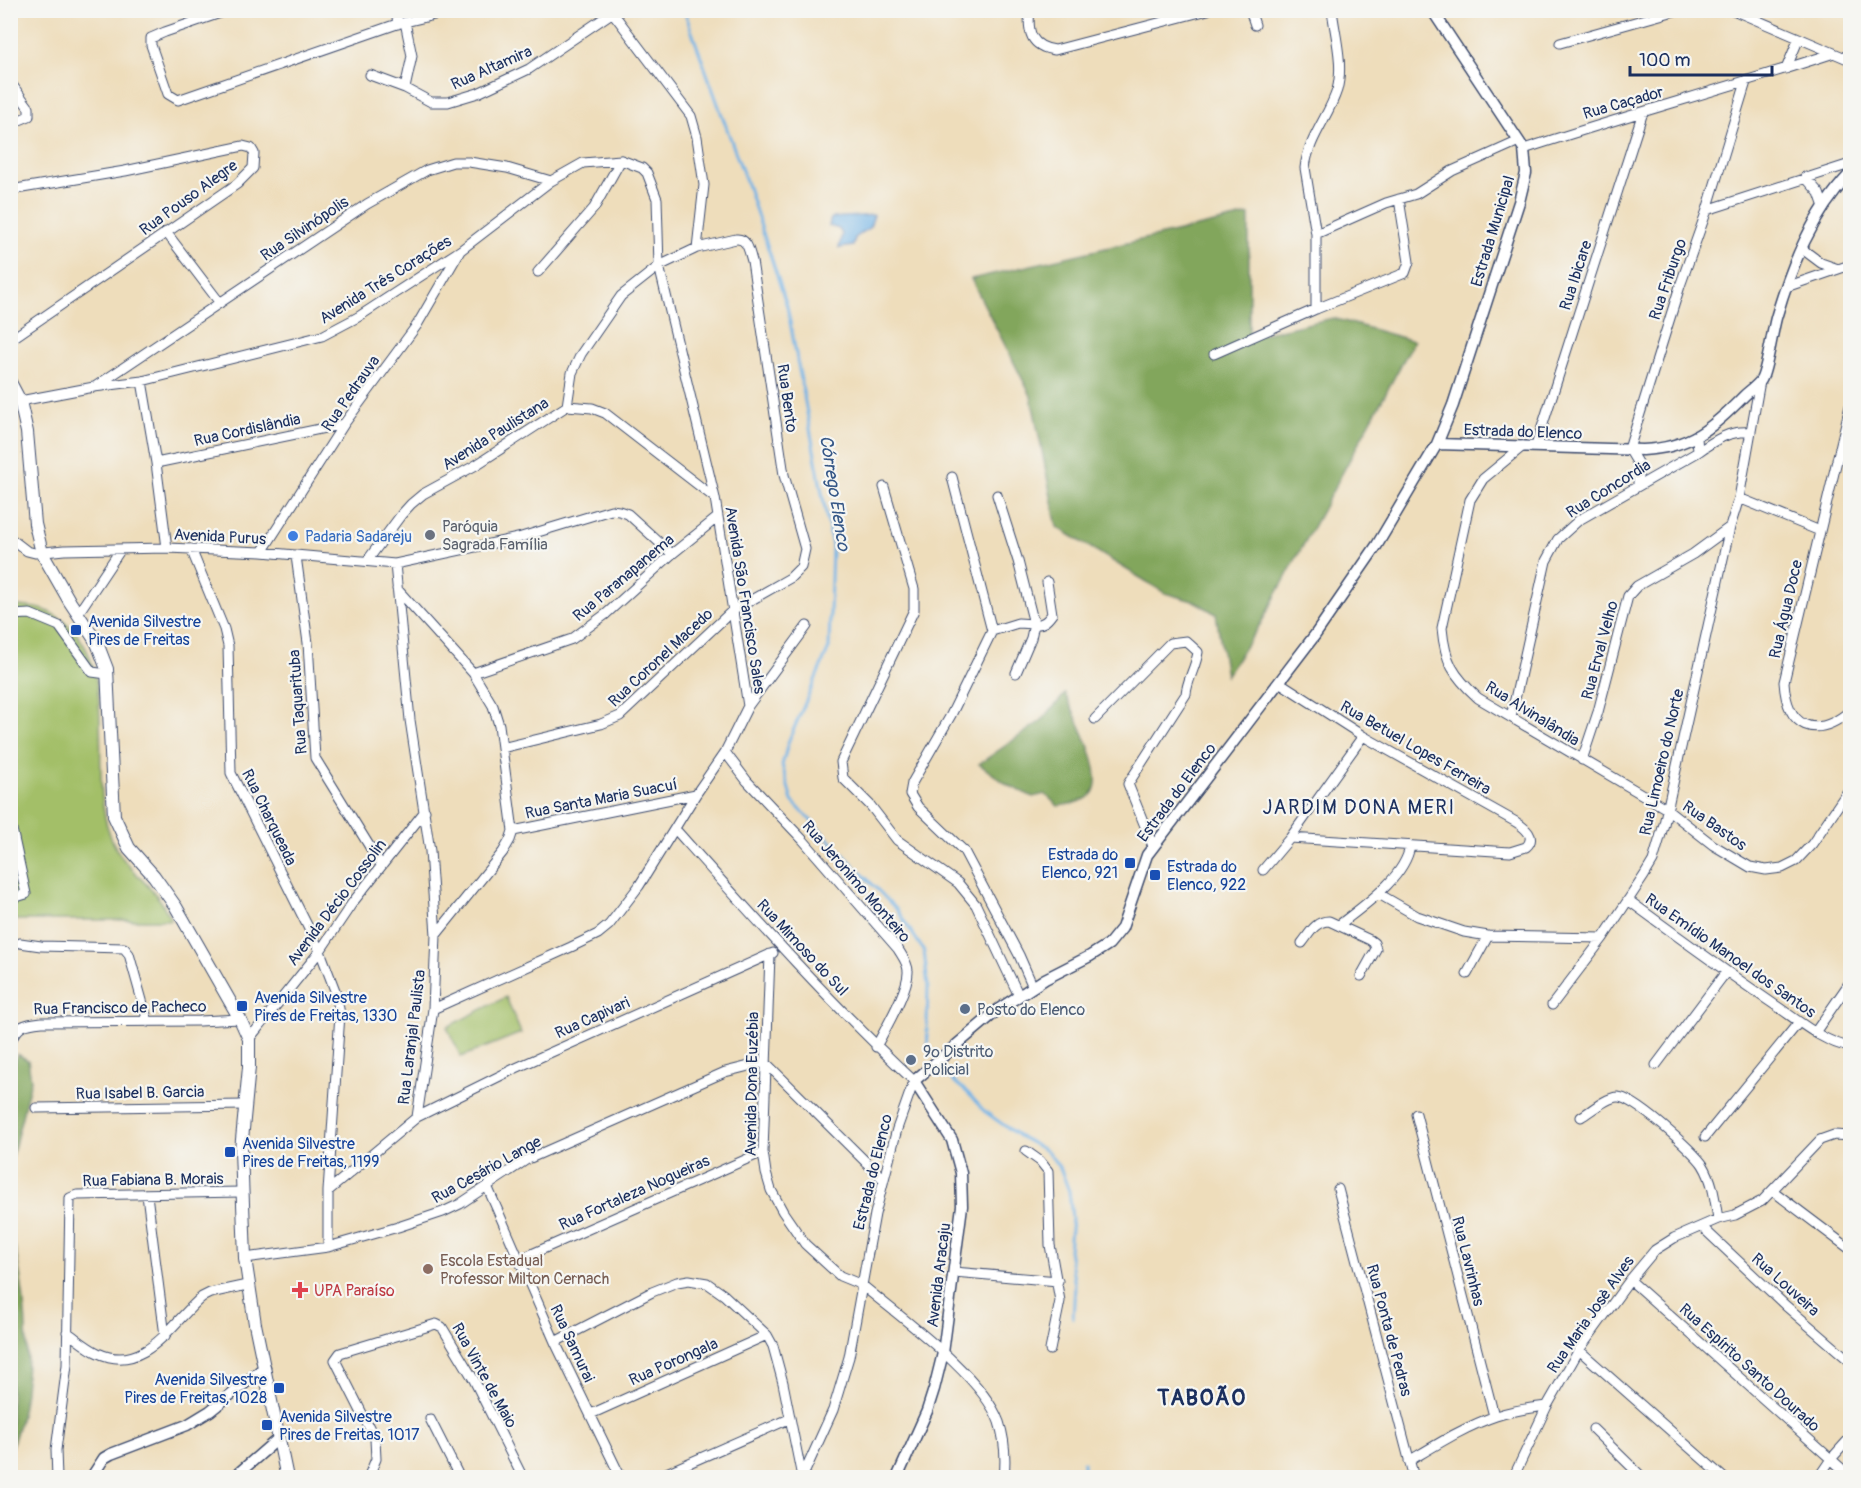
<svg xmlns="http://www.w3.org/2000/svg" width="1861" height="1488" font-family="Pangolin,sans-serif">
<style>
.green{fill:#a3bf67;stroke:#5f7762;stroke-width:1.5}
.forest{fill:#82a65c;stroke:#4e6a5d;stroke-width:1.5}
.water{fill:#72b3e6;stroke:#4671a2;stroke-width:1.5}
.lines{fill:none;stroke-linecap:round;stroke-linejoin:round}
.stream{stroke:#72b3e6;stroke-width:3}
.minor-casing{stroke:#3b496c;stroke-width:11}
.tertiary-casing{stroke:#3b496c;stroke-width:13}
.secondary-casing{stroke:#3b496c;stroke-width:14}
.minor{stroke:#fff;stroke-width:9}
.tertiary{stroke:#fff;stroke-width:10}
.secondary{stroke:#fff;stroke-width:12}
.worship-dot{fill:#6b7280;stroke:#f6f6f2;stroke-width:2}
.shop-dot{fill:#3f7fe0;stroke:#f6f6f2;stroke-width:2}
.transit-dot{fill:#1a4fb4;stroke:#f6f6f2;stroke-width:2}
.service-dot{fill:#5c6f8a;stroke:#f6f6f2;stroke-width:2}
.education-dot{fill:#8d6e63;stroke:#f6f6f2;stroke-width:2}
.health-dot{fill:#e0444e;stroke:#f6f6f2;stroke-width:2}
.labels{text-anchor:middle;stroke-width:4.5;stroke-linejoin:round;paint-order:stroke}
.street-label{font-size:16px;fill:#1b2f5e;stroke:#f6f6f2}
.worship-label{font-size:16px;fill:#5b616d;stroke:#f6f6f2;text-anchor:start}
.shop-label{font-size:16px;fill:#366cbe;stroke:#f6f6f2;text-anchor:start}
.transit-label{font-size:16px;fill:#164399;stroke:#f6f6f2;text-anchor:start}
.service-label{font-size:16px;fill:#4e5e75;stroke:#f6f6f2;text-anchor:start}
.education-label{font-size:16px;fill:#785e54;stroke:#f6f6f2;text-anchor:start}
.health-label{font-size:16px;fill:#be3a42;stroke:#f6f6f2;text-anchor:start}
.water-label{font-size:18px;font-style:italic;fill:#355787;stroke:#f6f6f2}
.quarter-label{font-size:20px;letter-spacing:1.5px;fill:#1b2f5e;stroke:#f6f6f2}
.district-label{font-size:22px;font-weight:bold;letter-spacing:1.5px;fill:#1b2f5e;stroke:#f6f6f2}
</style>
<rect width="100%" height="100%" fill="#f6f6f2"/>
<filter id="ink" filterUnits="userSpaceOnUse"><feTurbulence type="fractalNoise" baseFrequency=".0167" numOctaves="2"/><feDisplacementMap in="SourceGraphic" scale="12" xChannelSelector="R" yChannelSelector="G"/><feConvolveMatrix kernelMatrix="1 2 1 2 8 2 1 2 1" color-interpolation-filters="sRGB"/></filter>
<filter id="wash" filterUnits="userSpaceOnUse"><feTurbulence type="fractalNoise" baseFrequency=".008" numOctaves="4" result="noise"/><feDisplacementMap in="SourceGraphic" scale="24" xChannelSelector="R" yChannelSelector="G"/><feGaussianBlur stdDeviation="1.35" result="paint"/><feColorMatrix in="noise" values="0 0 0 0 0 0 0 0 0 0 0 0 0 0 0 0 0 1.4 0 .05"/><feComposite in="paint" operator="in"/></filter>
<g filter="url(#wash)">
<rect width="100%" height="100%" fill="#edb"/>
<path class="green" d="M18,606C28,607 41,607 49,612C128,650 85,770 110,835C121,865 143,877 160,900C164,906 167,913 171,920H13L11,922L10,607Z
M506,997L521,1033L461,1057L447,1027Z"/>
<path class="forest" d="M1249,215V337L1333,318L1414,341L1261,623L1226,676L1216,614L1196,602L1165,593L1057,527L1031,396L971,279Z
M1065,694C1074,714 1108,775 1092,794C1084,803 1069,804 1058,806L1045,794L1033,797L1008,785L979,764L1041,721Z
M17,1054L28,1060L31,1080L11,1161L10,1085Z
M10,1228C27,1290 37,1387 11,1448Z"/>
<path class="water" d="M874,215L870,227L855,238L853,246L839,248L842,234L839,229L829,226L831,218Z"/>
<g class="lines">
<path class="stream" d="M684,10L748,187L787,306L832,546L829,648L789,740L782,765L792,801L897,910L924,951L928,986L927,1026L928,1047
M946,1075L968,1093L984,1111L1019,1136L1048,1152L1061,1170L1069,1191L1072,1218L1069,1250L1075,1285L1073,1318
M10,1297L18,1318L10,1369
M1083,1478V1462"/>
</g>
</g>
<g filter="url(#ink)">
<g class="lines">
<g class="minor-casing">
<path id="minor" d="M229,10L165,32L151,38V45L168,94L178,100L397,24L455,10
M396,10L398,24
M1030,10C1027,32 1031,47 1055,50L1208,10
M1250,10L1255,25
M1733,10L1850,60
M613,13L691,116L697,137L704,185L697,248
M1560,43L1678,10
M1786,69L1799,38
M370,75L405,88L431,102H448L478,93L529,69L616,10
M10,82L29,108V116L10,124
M405,88L412,56L405,22
M1524,149C1627,115 1731,87 1834,53
M1805,177L1819,193L1824,207
M10,190L125,171L243,146L251,148L254,153L253,168L237,184L10,340
M1707,210L1850,164
M166,232L220,303
M1316,234L1386,203L1416,194L1452,171L1519,141
M1801,248L1821,263L1838,269
M538,272L594,208L621,160
M1786,287L1850,265
M1316,309V234L1305,168C1308,139 1329,116 1337,90C1344,65 1335,35 1332,10
M1214,354L1316,309L1405,273L1409,262L1399,199
M142,381L156,463L167,548
M96,386L367,204L427,170L453,162H469L507,168L551,181
M20,401L94,387L142,381L322,336L358,317L461,250L551,181L583,163L621,160L642,168L647,173L657,199L659,266L715,498L748,706L725,752L696,794L639,886L609,925L598,934L571,947L433,1009
M1850,406L1784,682C1787,728 1815,740 1850,711
M1523,446L1483,479L1470,500L1442,628C1445,662 1453,675 1478,698L1667,809L1713,845L1750,867L1766,870L1782,868L1796,861L1812,844L1850,788
M1536,446L1643,112
M1698,452C1715,440 1730,430 1751,432
M156,463L344,424
M952,477L992,631
M1638,485V464L1629,449L1680,286L1707,210L1746,82
M884,487L914,589V610L841,762L843,778L870,805L897,840L958,883L976,905L1019,996
M997,495L1018,561L1034,624L1018,623L992,631L951,715L912,783L910,794L918,807L964,851L1019,955L1033,987
M1739,498L1820,531
M10,538L27,551L35,553L64,550L167,548L262,552L395,564L518,538L611,510L619,511L628,514L672,554
M191,549L224,629L228,646L231,773L320,951L336,993L340,1014L328,1191V1247
M262,552L344,424L417,325L460,251
M296,556L308,643L315,758L381,865
M367,561L401,515L411,504L423,494L476,465L567,406L592,408L605,413L715,498
M395,564L410,720L430,851L436,935L433,1009L417,1117
M397,589L473,673L493,706L499,725L513,831L510,840L503,852L436,935
M79,612L121,549
M10,615L30,614L59,626L92,672L107,674
M473,673L572,639L606,614L672,554L718,517
M1016,673L1031,638L1034,624C1043,625 1047,621 1052,614L1047,582
M1279,682L1363,736L1516,822C1525,828 1537,837 1526,847L1510,852L1290,838
M748,706L807,626
M1511,717L1546,561L1558,539L1579,520L1698,452L1697,437
M1095,719L1170,643L1186,641L1198,652C1196,667 1187,680 1186,694L1128,784L1153,846
M502,748L601,724L620,716L732,611L790,578L801,567L805,549L784,475L752,261C749,252 748,238 736,239L697,248L659,266L621,296L581,354L572,373L567,406
M725,752L747,781L803,840L898,949C902,956 908,963 908,971C909,989 885,1029 876,1047
M1582,760L1598,712L1628,596L1637,586L1693,554L1730,527
M10,820L26,894L10,899
M675,829C752,915 829,1002 914,1081L897,1129L875,1214L849,1357L833,1410L802,1478
M513,831L696,794
M1263,870L1290,838L1363,736
M1379,894L1417,916L1464,932L1488,936L1603,938
M1628,900C1677,936 1725,971 1775,1005C1798,1020 1822,1042 1850,1047
M1339,925C1363,906 1405,878 1410,846
M20,943L41,946L124,948L129,954L148,1022
M1302,943C1310,933 1315,921 1329,921L1370,940L1374,943L1376,949L1361,976
M770,954L763,1152L766,1173L771,1190L783,1212L805,1244L840,1276L862,1285C901,1318 982,1375 999,1422C1005,1440 1006,1459 1004,1478
M1467,974L1488,936
M1552,1005L1603,938L1644,876L1653,861L1664,824L1730,527L1739,498L1760,381
M1816,1031L1850,982
M249,1039L320,951L353,902L425,811
M10,1042C19,1025 23,1024 42,1022L199,1021L240,1019
M1656,1065L1726,972
M36,1108L245,1105
M1416,1114L1494,1416
M1581,1117C1591,1111 1606,1098 1617,1097C1632,1095 1695,1152 1703,1165C1713,1181 1715,1200 1718,1219
M1705,1137L1799,1022
M1026,1151L1040,1161L1048,1171L1050,1245L1060,1301L1050,1350
M487,1186L555,1342L621,1478
M1338,1189L1414,1478
M328,1191L417,1117L516,1068L773,953
M1773,1191L1850,1249
M147,1195L165,1336
M1702,1227L1786,1306L1850,1361
M245,1258L328,1247L398,1227L443,1212L460,1204L526,1160L725,1072L765,1062L883,1179
M518,1260L763,1152
M954,1272L1058,1281
M1630,1280L1850,1476
M67,1332C77,1339 87,1348 98,1353C145,1375 172,1322 202,1297L210,1293L247,1285
M555,1342L652,1292L677,1282L689,1280L707,1283L724,1295L767,1335L773,1346L783,1383L802,1477
M1579,1350L1724,1478
M591,1414L767,1335
M430,1419L460,1478
M1593,1429L1643,1478
M1409,1461C1436,1445 1466,1426 1496,1416C1513,1410 1530,1408 1547,1406
M57,1478L56,1450L67,1365L70,1198L77,1195L241,1192
M368,1478L376,1459L375,1439L335,1360L340,1353L436,1324L442,1327L474,1380L523,1478
M655,1478L789,1419
M1513,1478L1547,1406L1579,1350L1630,1280L1655,1250L1674,1238L1718,1219L1735,1215L1762,1201L1820,1140L1834,1135L1850,1136
M1818,1478L1831,1459L1850,1438"/>
</g>
<g class="tertiary-casing">
<path id="tertiary" d="M1437,444L1643,450C1689,448 1713,428 1744,396C1749,391 1757,386 1761,380C1767,370 1772,333 1776,318C1791,266 1812,214 1850,174
M91,1478L104,1458L111,1454L187,1425L210,1411L265,1367
M233,1478L279,1438
M897,1478L927,1411L934,1389L943,1353L962,1206L961,1173L952,1140L914,1081L999,1009L1045,979L1090,956L1109,944L1122,928L1147,855L1315,635L1377,545L1437,444L1453,405L1519,202L1526,173L1524,149L1432,10"/>
</g>
<g class="secondary-casing">
<path id="secondary" d="M10,382L20,401L27,432L35,524L42,553L70,602L97,643L107,669L114,816L129,848L154,876L176,907L240,1019L249,1039V1067L241,1150L245,1258L255,1324L287,1478"/>
</g>
<use href="#minor" class="minor"/>
<use href="#tertiary" class="tertiary"/>
<use href="#secondary" class="secondary"/>
</g>
</g>
<circle class="worship-dot" cx="430" cy="535" r="6"/>
<circle class="shop-dot" cx="293" cy="536" r="6"/>
<g class="transit-dot">
<rect x="70" y="624" width="12" height="12" rx="3"/>
<rect x="1124" y="857" width="12" height="12" rx="3"/>
<rect x="1149" y="869" width="12" height="12" rx="3"/>
<rect x="236" y="1000" width="12" height="12" rx="3"/>
<rect x="224" y="1146" width="12" height="12" rx="3"/>
<rect x="273" y="1382" width="12" height="12" rx="3"/>
<rect x="261" y="1419" width="12" height="12" rx="3"/>
</g>
<g class="service-dot">
<circle cx="965" cy="1009" r="6"/>
<circle cx="911" cy="1060" r="6"/>
</g>
<circle class="education-dot" cx="428" cy="1269" r="6"/>
<path class="health-dot" d="M297 1281h6v6h6v6h-6v6h-6v-6h-6v-6h6z"/>
<g class="labels">
<g class="street-label">
<text transform="translate(491 67) rotate(-24)" y="6">Rua Altamira</text>
<text transform="translate(1623 102) rotate(-16)" y="6">Rua Caçador</text>
<text transform="translate(188 197) rotate(-36)" y="6">Rua Pouso Alegre</text>
<text transform="translate(304 228) rotate(-34)" y="6">Rua Silvinópolis</text>
<text transform="translate(1492 231) rotate(-73)" y="6">Estrada Municipal</text>
<text transform="translate(1575 275) rotate(-72)" y="6">Rua Ibicare</text>
<text transform="translate(385 279) rotate(-32)" y="6">Avenida Três Corações</text>
<text transform="translate(1667 279) rotate(-71)" y="6">Rua Friburgo</text>
<text transform="translate(350 393) rotate(-55)" y="6">Rua Pedrauva</text>
<text transform="translate(788 398) rotate(82)" y="6">Rua Bento</text>
<text transform="translate(247 429) rotate(-12)" y="6">Rua Cordislândia</text>
<text transform="translate(1523 431) rotate(2)" y="6">Estrada do Elenco</text>
<text transform="translate(495 433) rotate(-32)" y="6">Avenida Paulistana</text>
<text transform="translate(1608 488) rotate(-32)" y="6">Rua Concordia</text>
<text transform="translate(220 536) rotate(3)" y="6">Avenida Purus</text>
<text transform="translate(623 577) rotate(-40)" y="6">Rua Paranapanema</text>
<text transform="translate(746 600) rotate(81)" y="6">Avenida São Francisco Sales</text>
<text transform="translate(1785 609) rotate(-77)" y="6">Rua Água Doce</text>
<text transform="translate(1599 650) rotate(-75)" y="6">Rua Erval Velho</text>
<text transform="translate(660 657) rotate(-43)" y="6">Rua Coronel Macedo</text>
<text transform="translate(297 702) rotate(-94)" y="6">Rua Taquarituba</text>
<text transform="translate(1533 713) rotate(32)" y="6">Rua Alvinalândia</text>
<text transform="translate(1416 747) rotate(30)" y="6">Rua Betuel Lopes Ferreira</text>
<text transform="translate(1661 762) rotate(-77)" y="6">Rua Limoeiro do Norte</text>
<text transform="translate(1176 792) rotate(-53)" y="6">Estrada do Elenco</text>
<text transform="translate(601 798) rotate(-11)" y="6">Rua Santa Maria Suacuí</text>
<text transform="translate(270 817) rotate(64)" y="6">Rua Charqueada</text>
<text transform="translate(1715 825) rotate(35)" y="6">Rua Bastos</text>
<text transform="translate(857 881) rotate(49)" y="6">Rua Jeronimo Monteiro</text>
<text transform="translate(336 902) rotate(-53)" y="6">Avenida Décio Cossolin</text>
<text transform="translate(803 947) rotate(47)" y="6">Rua Mimoso do Sul</text>
<text transform="translate(1731 955) rotate(35)" y="6">Rua Emídio Manoel dos Santos</text>
<text transform="translate(120 1007) rotate(-1)" y="6">Rua Francisco de Pacheco</text>
<text transform="translate(592 1017) rotate(-24)" y="6">Rua Capivari</text>
<text transform="translate(411 1037) rotate(-83)" y="6">Rua Laranjal Paulista</text>
<text transform="translate(751 1084) rotate(-89)" y="6">Avenida Dona Euzébia</text>
<text transform="translate(140 1092) rotate(-1)" y="6">Rua Isabel B. Garcia</text>
<text transform="translate(486 1169) rotate(-29)" y="6">Rua Cesário Lange</text>
<text transform="translate(872 1172) rotate(-76)" y="6">Estrada do Elenco</text>
<text transform="translate(153 1179) rotate(-1)" y="6">Rua Fabiana B. Morais</text>
<text transform="translate(634 1192) rotate(-24)" y="6">Rua Fortaleza Nogueiras</text>
<text transform="translate(1469 1261) rotate(76)" y="6">Rua Lavrinhas</text>
<text transform="translate(938 1275) rotate(-83)" y="6">Avenida Aracaju</text>
<text transform="translate(1786 1284) rotate(42)" y="6">Rua Louveira</text>
<text transform="translate(1590 1314) rotate(-55)" y="6">Rua Maria Josè Alves</text>
<text transform="translate(1390 1330) rotate(75)" y="6">Rua Ponta de Pedras</text>
<text transform="translate(573 1343) rotate(65)" y="6">Rua Samurai</text>
<text transform="translate(673 1361) rotate(-24)" y="6">Rua Porongala</text>
<text transform="translate(1750 1367) rotate(42)" y="6">Rua Espírito Santo Dourado</text>
<text transform="translate(485 1375) rotate(61)" y="6">Rua Vinte de Maio</text>
</g>
<g class="worship-label">
<text x="442" y="532">Paróquia<tspan x="442" dy="18">Sagrada Família</tspan></text>
</g>
<g class="shop-label">
<text x="305" y="542">Padaria Sadareju</text>
</g>
<g class="transit-label">
<text x="88" y="627">Avenida Silvestre<tspan x="88" dy="18">Pires de Freitas</tspan></text>
<text x="1118" y="860" text-anchor="end">Estrada do<tspan x="1118" dy="18">Elenco, 921</tspan></text>
<text x="1167" y="872">Estrada do<tspan x="1167" dy="18">Elenco, 922</tspan></text>
<text x="254" y="1003">Avenida Silvestre<tspan x="254" dy="18">Pires de Freitas, 1330</tspan></text>
<text x="242" y="1149">Avenida Silvestre<tspan x="242" dy="18">Pires de Freitas, 1199</tspan></text>
<text x="267" y="1385" text-anchor="end">Avenida Silvestre<tspan x="267" dy="18">Pires de Freitas, 1028</tspan></text>
<text x="279" y="1422">Avenida Silvestre<tspan x="279" dy="18">Pires de Freitas, 1017</tspan></text>
</g>
<g class="service-label">
<text x="977" y="1015">Posto do Elenco</text>
<text x="923" y="1057">9º Distrito<tspan x="923" dy="18">Policial</tspan></text>
</g>
<g class="education-label">
<text x="440" y="1266">Escola Estadual<tspan x="440" dy="18">Professor Milton Cernach</tspan></text>
</g>
<g class="health-label">
<text x="314" y="1296">UPA Paraíso</text>
</g>
<g class="water-label">
<text transform="translate(835 493) rotate(81)" y="6">Córrego Elenco</text>
</g>
<g class="quarter-label">
<text x="1359" y="814">JARDIM DONA MERI</text>
</g>
<g class="district-label">
<text x="1202" y="1405">TABOÃO</text>
</g>
</g>
<rect width="1861" height="1488" fill="none" stroke="#f6f6f2" stroke-width="36"/>
<path d="M1630 66v9h142v-9" fill="none" stroke="#1b2f5e" stroke-width="3"/>
<text x="1639" y="66" font-size="18" fill="#1b2f5e" stroke="#f6f6f2" stroke-width="4.5" paint-order="stroke">100 m</text>
</svg>
